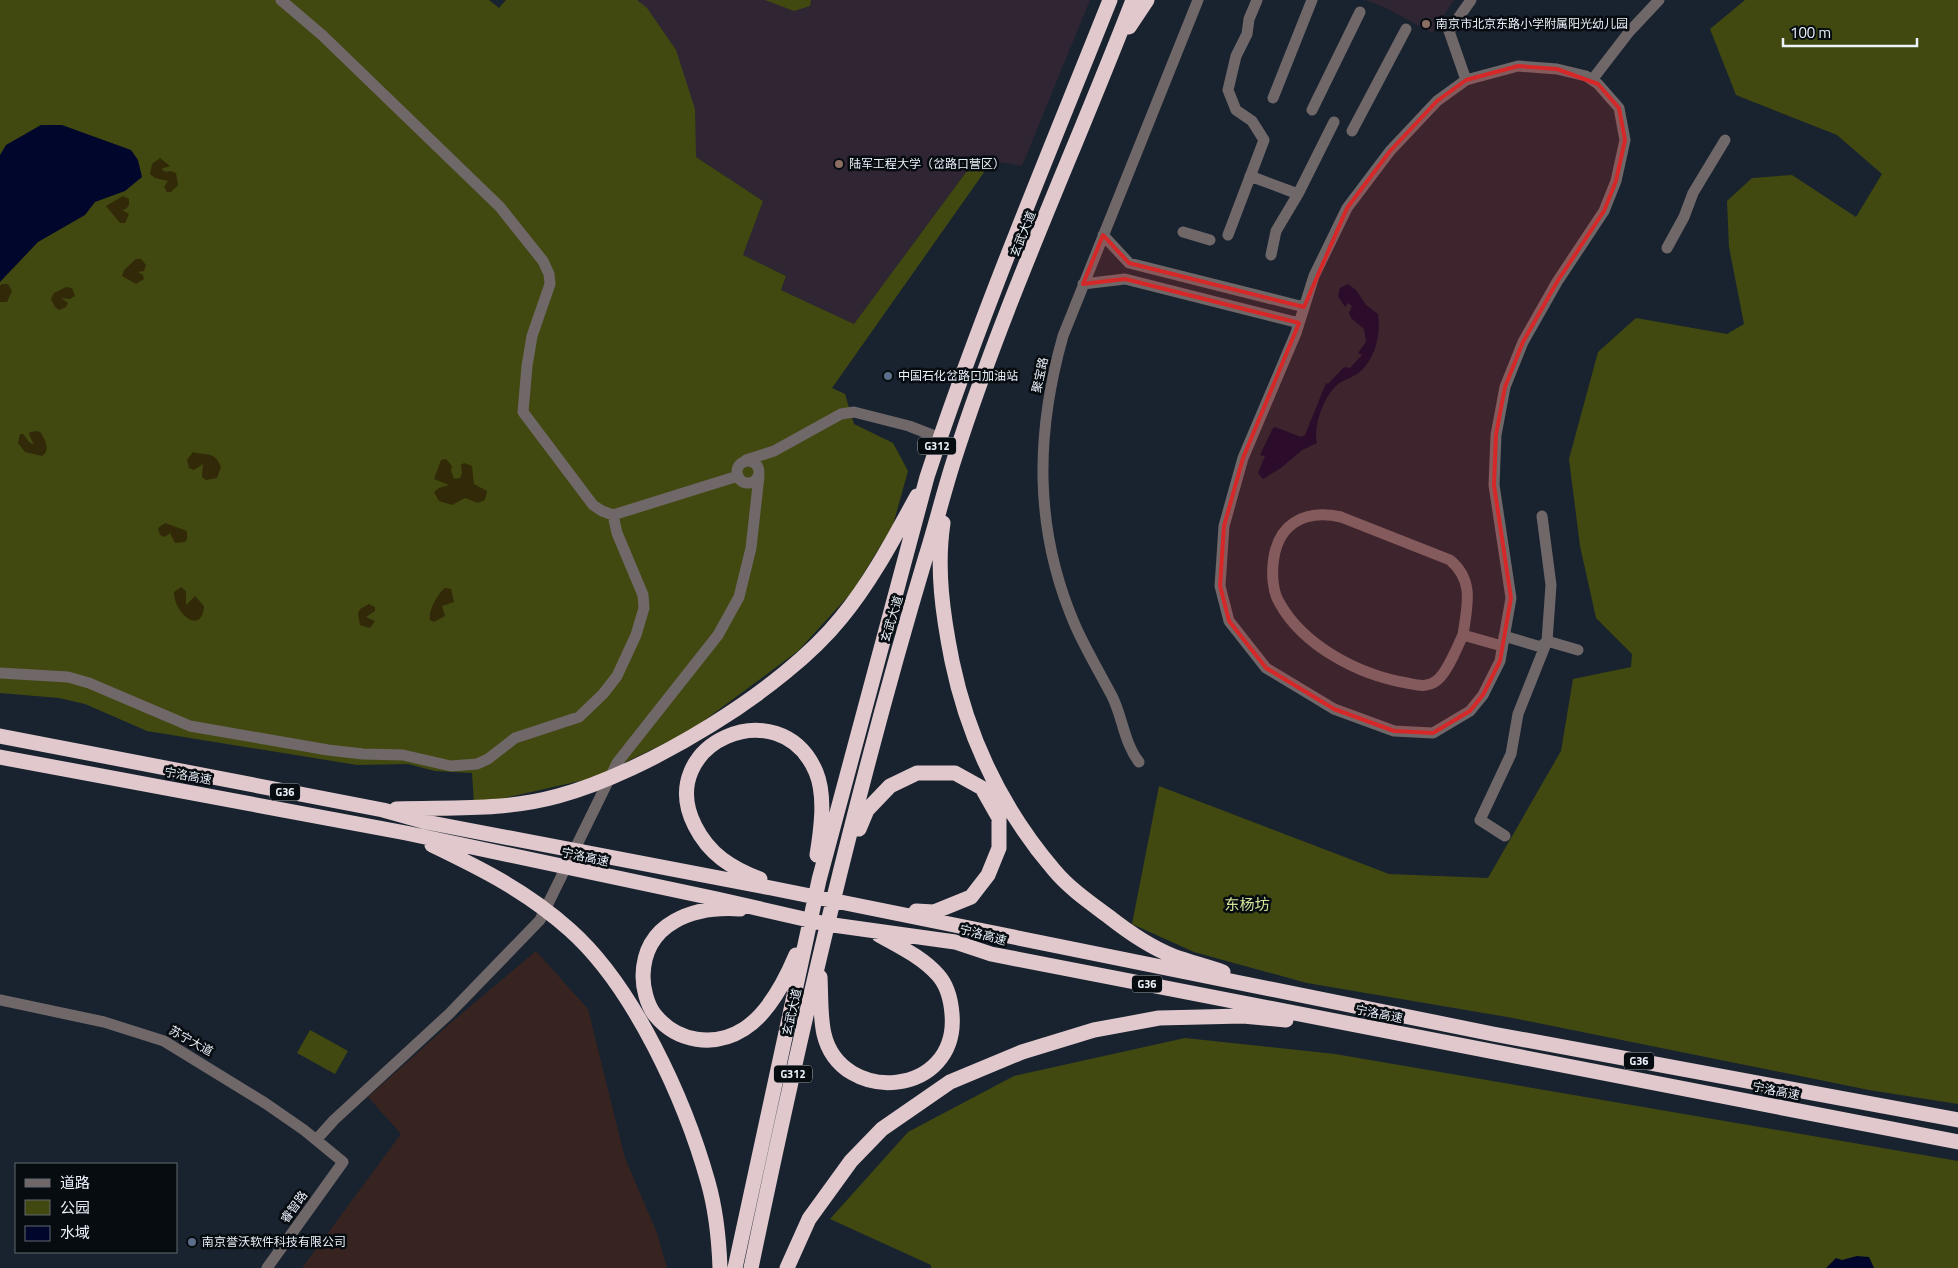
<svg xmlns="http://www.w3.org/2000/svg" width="1958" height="1268" font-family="'Titillium Web','Noto Sans SC',sans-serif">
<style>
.industrial{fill:#372420}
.education{fill:#302533}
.green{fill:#424910}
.sand{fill:#312908}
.water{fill:#00062c}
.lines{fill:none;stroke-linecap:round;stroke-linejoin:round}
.minor{stroke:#706769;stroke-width:11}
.highway{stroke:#e0c8cc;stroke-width:15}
.marked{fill:#d62828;fill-opacity:0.2;stroke:#d62828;stroke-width:4;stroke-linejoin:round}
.education-dot{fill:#8d6e63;stroke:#070c11;stroke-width:2}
.service-dot{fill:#5c6f8a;stroke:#070c11;stroke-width:2}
.labels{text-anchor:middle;stroke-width:5;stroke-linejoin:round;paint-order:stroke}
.shield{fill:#070c11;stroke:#a6adb4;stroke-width:1}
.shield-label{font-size:11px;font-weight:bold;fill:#eaf2fa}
.poi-label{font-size:12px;fill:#eaf2fa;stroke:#070c11;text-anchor:start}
.street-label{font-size:12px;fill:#eaf2fa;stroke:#070c11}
.quarter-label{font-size:15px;fill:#d2e599;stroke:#070c11}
</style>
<rect width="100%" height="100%" fill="#18232f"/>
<path class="industrial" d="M536,951L588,1009L625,1158L657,1233L667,1268H302L401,1134L368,1097L454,1020Z"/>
<path class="education" d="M586,0H1090L1022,166L992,161L978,156L854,324L781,290L786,276L743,255L763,201L696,157Z
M1366,0H1454L1432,33L1386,8Z"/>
<path class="green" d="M0,0H489L499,8L506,0H637L647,8L676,50L695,109L696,157L763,201L743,255L786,276L781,290L854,324L978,156L992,161L832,388L845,394L854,424L893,443L908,471L893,525L853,591L798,651L690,731L593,778L474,805L472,773L435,771L408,764L357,765L147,731L85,704L59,698L0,693Z
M765,0H811L810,6L794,11Z
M1745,0H1958V1104L1869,1090L1513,1018L1307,983L1194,952L1132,924L1159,786L1389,874L1488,878L1561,751L1573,679L1631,667L1632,654L1596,618L1580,546L1569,459L1598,352L1636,318L1727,334L1744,324L1729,247L1727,201L1752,178L1792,175L1856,217L1882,174L1837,135L1736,95L1710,29Z
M310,1030L348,1051L335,1074L297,1053Z
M1185,1038L1335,1054L1958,1161V1268H931V1265L830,1219L908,1132L1014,1076Z"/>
<path class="sand" d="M160,158L170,166L161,169L166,172L170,171L176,173L178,185L171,192H167L164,187L168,181L155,178L150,174L152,164Z
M123,196L129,199V205L126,209L122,210L129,214L125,223H120L106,206Z
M136,259H141L146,265L144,271L138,272L143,275L144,279L136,284L122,276L124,270Z
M2,284H8L12,291L7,302H0V286Z
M66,287L72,288L75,296L70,299L61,298L68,303L66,307L59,310L55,307L51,299L54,293Z
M37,431L41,433C45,440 51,450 42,456L25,452L18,443L20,434H23L29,442L34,445L29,434L30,432Z
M193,452C207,456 215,451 221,467L217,478L206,480L202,477L203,464L194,470L189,468L187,460Z
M446,459L452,466L451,471L454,479L460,478L462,473L461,465L464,463L472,466L474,484L487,491L485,500L478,503L465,498L452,505L439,501L434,492L439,488L449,485L434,479L441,460Z
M165,523L187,531V539L185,542L175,543L170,533L165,537L160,535L158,528Z
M181,587L186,591V605L195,596L204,606C202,636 174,614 174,592Z
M445,588L451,589L454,602L442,606L445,616L434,622L430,620C428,611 438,593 445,588Z
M369,604L375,607V611L366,617L375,621L370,628L360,625L358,614L360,609Z"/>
<path class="water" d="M41,125H62L131,150L138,160L142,177L125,191L95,202L85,215L38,242L0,282V155L6,145Z
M1348,284L1356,290L1366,305L1378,314C1381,333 1376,357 1361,371C1354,378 1342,379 1335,387C1323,399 1313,427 1317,443L1302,450L1281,468L1263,479L1258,473L1265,456L1260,455L1273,428L1275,427L1301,437L1305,435L1326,383L1328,384L1344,367L1350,368L1362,355L1358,353L1366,342L1364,329L1351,318L1349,313L1352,306L1348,303L1345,307L1338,296L1340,288Z
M1857,1256L1869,1257L1874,1268H1826L1836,1258L1842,1260Z"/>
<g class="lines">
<path class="minor" d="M281,0L322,35L500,207L543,261L549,274L550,284L532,336L527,366L523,412L593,505L602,511L613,515L738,476
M1518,66L1557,69L1586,76L1598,84L1619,108L1625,140L1616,181L1604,211L1557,282L1523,342L1505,387L1496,435L1494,485L1511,598L1500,661L1483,695L1470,711L1433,733L1394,731L1334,709L1266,668L1229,621L1220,586L1224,526L1243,458L1296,333L1314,276L1347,208L1390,151L1437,101L1466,80Z
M1466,80L1449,31L1471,0
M1592,80L1629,32L1659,0
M1273,98L1312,0
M1312,110L1360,12
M1352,131L1406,29
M1250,176L1298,194
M1183,232L1210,240
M1103,235L1129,263L1304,307
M1228,235L1264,140L1252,121L1236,110L1228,90L1236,56L1247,34L1249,19L1257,0
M1667,248L1684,217L1693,193L1725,140
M1271,255L1276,231L1298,194L1334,122
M1083,284L1125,279L1299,323
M746,460L774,451L841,414L854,412L909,426L940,438
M737 472a11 11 0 1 1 22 0a11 11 0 1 1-22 0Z
M1463,635C1457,647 1447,674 1436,681C1427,688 1417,685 1407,683C1359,675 1303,646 1279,602C1273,592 1272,576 1273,565C1276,524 1304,509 1341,517L1450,560C1475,581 1467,606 1463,635L1502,646
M1504,636L1541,647L1547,641L1578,650
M0,673L68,677L89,683L190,726L328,750L363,754L403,755L451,766L477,764L488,759L515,738L579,717L603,694L617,676L636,635L644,608L643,595L617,533L613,515
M1139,762C1124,743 1123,718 1112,696C1100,673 1086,650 1075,625C1034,530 1035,435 1063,336L1198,0
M1505,836L1480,820L1511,754L1518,714L1547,641L1551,585L1542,516
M0,1000L104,1022L164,1041L265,1103L304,1130L343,1162L267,1268
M316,1140L334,1120L449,1014L540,920L617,763L718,635L739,597L751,548L759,476"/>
<path class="highway" d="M1129,27L1147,0
M943,523C936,569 943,616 952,661C968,738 1003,810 1054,870C1069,888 1089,902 1108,916C1127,931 1150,947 1173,956C1189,962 1206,966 1223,972
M0,736L383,810L426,822L771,888L1493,1034L1958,1120
M0,757L406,833L717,899L826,924L955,942L991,954L1958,1142
M396,809C451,807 504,811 558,796C647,772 783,690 841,618C871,582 894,538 917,496
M859,829L867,810L890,786L917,773H955L982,788L999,818V848L988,875L971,897L934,912L916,911
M432,845C482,869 528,892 570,930C634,987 685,1100 708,1182C716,1210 719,1240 720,1268
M760,879C731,868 709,854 695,826C653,744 780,688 816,772C826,796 821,830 817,855
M740,909C694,906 644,922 643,976C643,988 647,1005 655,1015C677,1042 714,1048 744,1029C769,1013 785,981 796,955
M820,977C821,995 820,1016 824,1034C841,1106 959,1097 952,1014C951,1001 947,985 938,975C922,957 900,947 879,935
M735,1268L819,880L927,477C980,316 1047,158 1110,0
M751,1268C801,1028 856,790 926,556C936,524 944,491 954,460C1004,303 1074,153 1133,0
M787,1268L809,1219L851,1161L882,1129L950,1082L1022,1052L1094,1030L1159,1018L1243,1016L1286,1020"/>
</g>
<path class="marked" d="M1518,66L1557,69L1598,84L1619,108L1625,140L1616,181L1604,211L1557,282L1523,342L1505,387L1496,435L1494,485L1511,598L1500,661L1483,695L1470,711L1433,733L1394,731L1334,709L1266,668L1229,621L1220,586L1224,526L1243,458L1299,323L1125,279L1083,284L1103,235L1129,263L1304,307L1347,208L1390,151L1437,101L1466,80Z"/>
<g class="education-dot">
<circle cx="1426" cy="24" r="5"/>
<circle cx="839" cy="164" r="5"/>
</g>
<g class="service-dot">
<circle cx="888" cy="376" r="5"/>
<circle cx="192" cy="1242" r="5"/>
</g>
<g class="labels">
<g class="shield">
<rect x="918" y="437.5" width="38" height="17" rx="4"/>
<rect x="270" y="783.5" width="30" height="17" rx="4"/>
<rect x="1132" y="975.5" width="30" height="17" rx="4"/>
<rect x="1624" y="1052.5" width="30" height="17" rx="4"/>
<rect x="774" y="1065.5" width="38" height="17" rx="4"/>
</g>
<g class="shield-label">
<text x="937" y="450">G312</text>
<text x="285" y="796">G36</text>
<text x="1147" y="988">G36</text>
<text x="1639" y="1065">G36</text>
<text x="793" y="1078">G312</text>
</g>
<g class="poi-label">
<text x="1436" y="28">南京市北京东路小学附属阳光幼儿园</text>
<text x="849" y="168">陆军工程大学（岔路口营区）</text>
<text x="898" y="380">中国石化岔路口加油站</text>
<text x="202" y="1246">南京誉沃软件科技有限公司</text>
</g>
<g class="street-label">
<text transform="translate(1023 234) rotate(-68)" y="4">玄武大道</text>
<text transform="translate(1040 375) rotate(-78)" y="4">聚宝路</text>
<text transform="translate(892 619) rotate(-73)" y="4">玄武大道</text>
<text transform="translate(188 776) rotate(10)" y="4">宁洛高速</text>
<text transform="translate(585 857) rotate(12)" y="4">宁洛高速</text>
<text transform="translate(983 935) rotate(15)" y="4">宁洛高速</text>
<text transform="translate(792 1012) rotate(-77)" y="4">玄武大道</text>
<text transform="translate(1379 1014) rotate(11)" y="4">宁洛高速</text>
<text transform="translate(191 1041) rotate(29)" y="4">苏宁大道</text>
<text transform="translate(1776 1091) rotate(11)" y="4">宁洛高速</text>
<text transform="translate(294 1207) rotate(-54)" y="4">睿智路</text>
</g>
<g class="quarter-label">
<text x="1247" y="910">东杨坊</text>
</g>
</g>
<rect x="15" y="1163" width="162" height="90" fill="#070c11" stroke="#62686e"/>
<rect x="25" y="1179" width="25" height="8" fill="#706769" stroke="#62686e"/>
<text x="60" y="1188" font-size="15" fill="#eaf2fa">道路</text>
<rect x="25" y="1200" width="25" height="15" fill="#424910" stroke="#62686e"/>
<text x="60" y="1213" font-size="15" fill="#eaf2fa">公园</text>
<rect x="25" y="1226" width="25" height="15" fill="#00062c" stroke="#62686e"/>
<text x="60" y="1238" font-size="15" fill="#eaf2fa">水域</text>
<path d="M1783 38v8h134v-8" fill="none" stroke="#eaf2fa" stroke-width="2.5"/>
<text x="1790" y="38" font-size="15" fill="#eaf2fa" stroke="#070c11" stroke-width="4" paint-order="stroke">100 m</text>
</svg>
